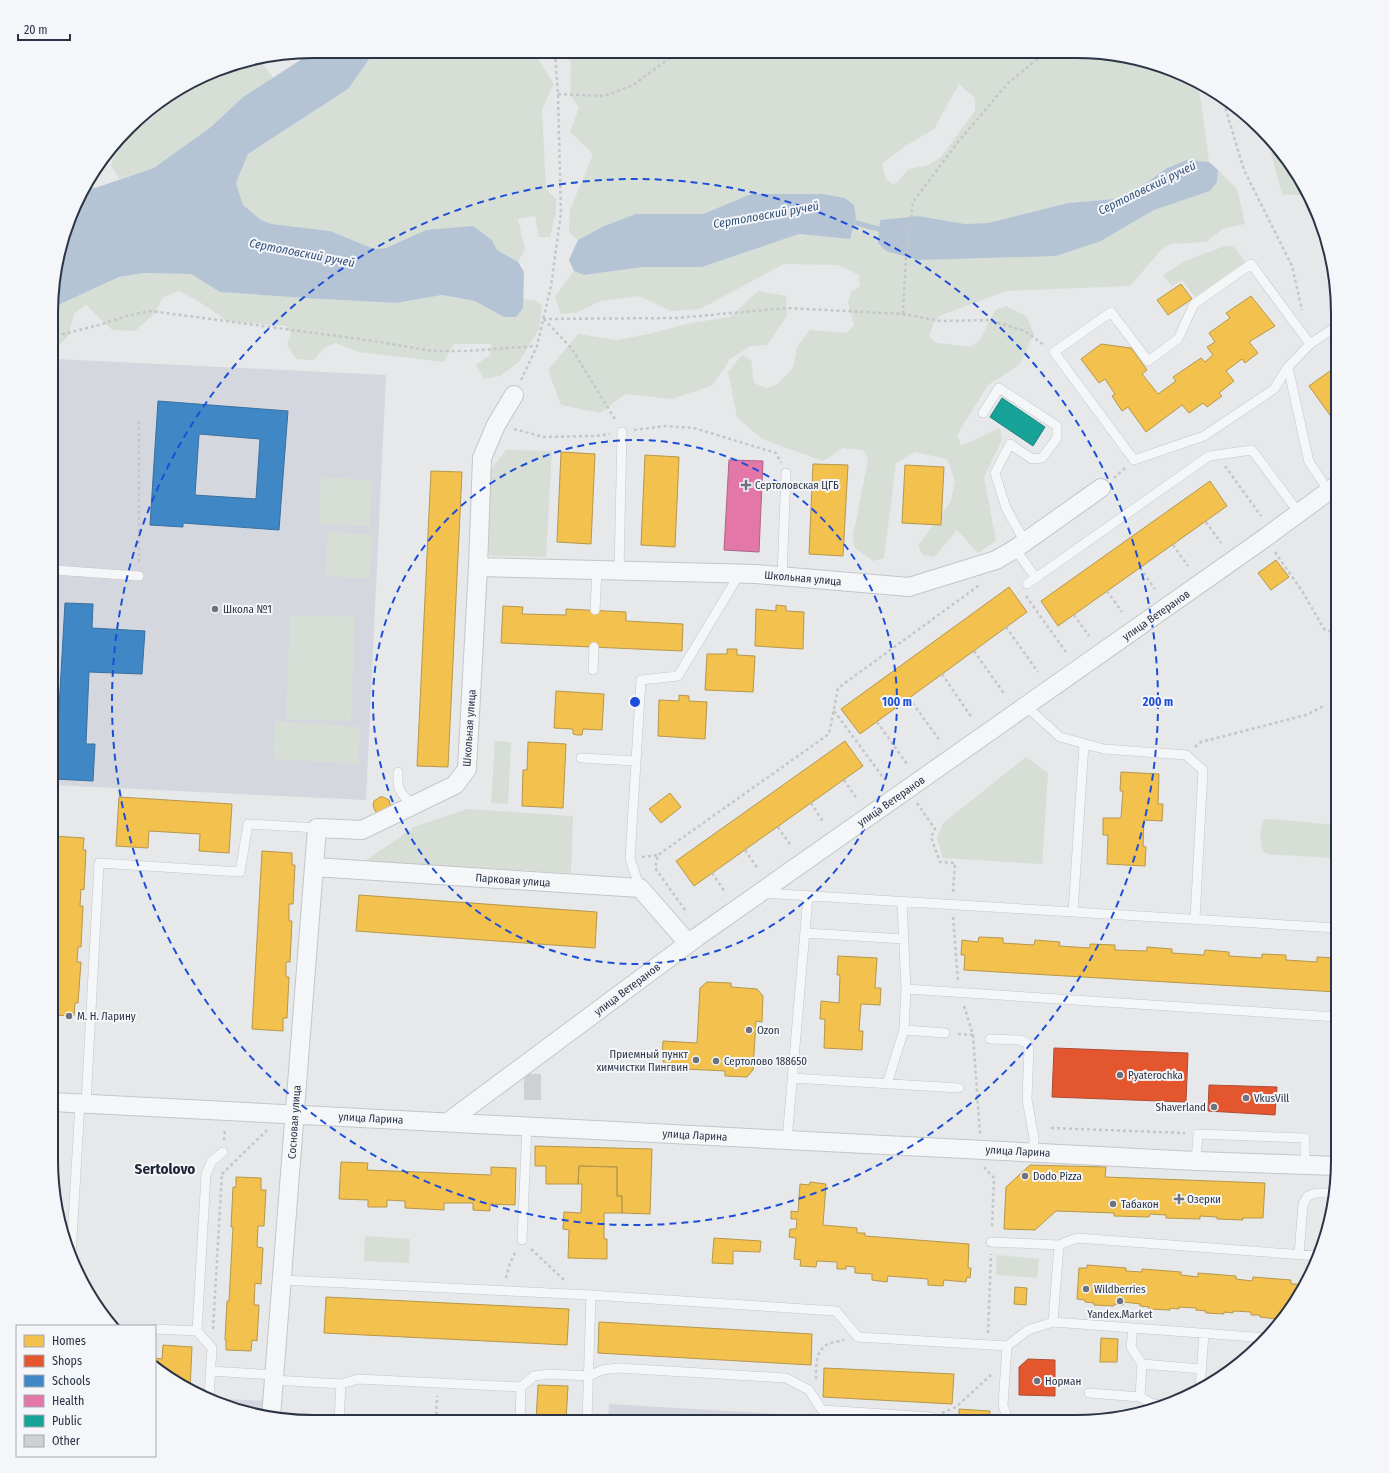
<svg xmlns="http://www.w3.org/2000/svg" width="1389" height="1473" font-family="'Fira Sans Condensed',sans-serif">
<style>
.built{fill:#d4d7dd}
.green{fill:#d6ded6;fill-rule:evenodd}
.water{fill:#b4c4d5}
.homes{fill:#f2c14e;stroke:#b6974b}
.shops{fill:#e4572e;stroke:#ac4c35}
.schools{fill:#3f88c5;stroke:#396f9f;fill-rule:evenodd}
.health{fill:#e377a8;stroke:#ac638a}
.public{fill:#17a398;stroke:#1d827f}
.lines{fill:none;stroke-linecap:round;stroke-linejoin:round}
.stream{stroke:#b4c4d5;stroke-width:5}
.building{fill:#ced0d3}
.service-casing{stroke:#c4c6c8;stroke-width:10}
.minor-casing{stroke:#c4c6c8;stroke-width:20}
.path{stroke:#c5c6ca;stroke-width:2.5;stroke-dasharray:3 3;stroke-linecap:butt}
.service{stroke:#f5f6f7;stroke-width:9}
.minor{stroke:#f5f6f7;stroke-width:18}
.ring{fill:none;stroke:#1d4ed8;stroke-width:2;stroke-dasharray:7 5}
.poi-dot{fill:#6c737f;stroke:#f4f6f9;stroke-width:1.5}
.labels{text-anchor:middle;stroke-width:4;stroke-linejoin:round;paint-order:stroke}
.poi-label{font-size:11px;fill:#2b3445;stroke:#f4f6f9;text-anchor:start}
.street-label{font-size:11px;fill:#2b3445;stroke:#f4f6f9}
.water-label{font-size:12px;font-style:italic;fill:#34527a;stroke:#f4f6f9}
.district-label{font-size:15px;font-weight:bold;fill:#1d2536;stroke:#f4f6f9}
.rim{fill:none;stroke:#2b3445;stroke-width:2}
.centre{fill:#1d4ed8;stroke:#f4f6f9;stroke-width:2}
.ring-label{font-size:12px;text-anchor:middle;font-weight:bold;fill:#1d4ed8;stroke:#f4f6f9;stroke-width:4;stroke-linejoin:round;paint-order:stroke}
</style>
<rect width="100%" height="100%" fill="#e6e8ea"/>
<path class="built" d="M56,359L386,375L366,800L53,785Z
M209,1398L267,1401L266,1416L245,1413Z
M609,1404L901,1421H608Z"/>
<path class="green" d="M375,51L539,52L538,59L554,84L542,109L546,189L556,199V212L550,237H539L535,216L518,219L525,249L518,262L497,250L492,240L426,230L386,248L374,249L330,231L272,224L261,220L243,205L236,183L248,154L348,89Z
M566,52L1110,53L1160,65L1197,81L1202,107L1209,162L1186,160L1165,169L1136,191L1115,199L1068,203L988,223L965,224L918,216L880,220L1101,241L1154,210L1210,191L1217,182L1218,170L1237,189L1245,224L1224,228L1206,242L1171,244L1161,250L1130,286L1006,291L939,316L933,325L929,336L937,343L971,347L980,340L995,310L1006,306L1026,316L1034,334L1019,365L988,385L957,435L961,446L1000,428L1002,440L984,477L996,541L978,553L957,530L934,557L923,555L918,546L951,501L955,480L947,459L915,452L896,463L884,558L873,561L854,547L853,536L868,460L863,450L843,448L823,461L762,439L737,417L728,372L742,355L751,360L754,383L766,388L777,385L793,368L797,347L810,330L846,333L854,325L848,303L851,292L860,286L859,275L838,265L784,264L700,309L671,311L639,296L601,301L576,313L561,314L555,297L574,271L584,275L643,267H702L799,234L850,239L845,198L823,194H751L703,214H636L604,226L578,240L569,232L570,210L593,154L570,132L579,108L570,94L571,63ZM959,84L975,98V111L941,157L929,165L909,169L894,185L886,179L882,164L904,147L934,129Z
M249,61L263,64L273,78L243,97L211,127L172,156L154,168L120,179L111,166L116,146L159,112L172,98L228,65Z
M1267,137L1271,142L1273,148C1292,158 1299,178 1308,196L1282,194Z
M1225,246L1234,247L1245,262L1195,297L1182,280L1172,286L1163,275L1185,261Z
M144,273L191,274L220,292L304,298L396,303L441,295L476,301L504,317L523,308V299L535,300L542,305L539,329L519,362L500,376L484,379L476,365L490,355L491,344H454L444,362L359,352L335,343L323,349L314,360L296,359L287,344L291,333L286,326L228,321L198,301L179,291L163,297L154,314L135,331L112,330L86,305L74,314L68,336L56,349V306L119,277Z
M758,291L786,296L787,316L767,345L750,346L730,359L713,385L672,399L625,394L600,413L561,405L548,370L578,334L616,340L649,334L691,323L730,317Z
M506,450L552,451L546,557L492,556L488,554L487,549L490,471Z
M321,477L372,480L370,526L319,524Z
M328,532L373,535L370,579L325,576Z
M290,615L355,617L351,721L286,719Z
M275,721L360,727L358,764L273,759Z
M495,741L511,742L508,804L491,803Z
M1026,757L1048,773L1042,864L943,858L937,838L943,823Z
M467,809L573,816L571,873L365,861L414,827Z
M1269,819L1337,825V857L1333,858L1267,854L1263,851C1259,843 1260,828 1264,820Z
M365,1236L410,1239L409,1263L364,1261Z
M997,1255L1039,1259L1037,1278L996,1275Z"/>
<path class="water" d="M311,51H375L348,89L248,154L236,183L243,205L261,220L272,224L330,231L374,249L386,248L426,230L473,226L492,240L497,250L518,262L524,272L523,308L516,317H504L475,301L442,295L396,303L304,298L220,292L191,274L144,273L119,277L56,306V262L84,187L95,188L154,168L211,127L243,97L302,59Z
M1186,160L1209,162L1218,170L1217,182L1210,191L1154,210L1101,241L1056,256L918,260L886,251L878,243L880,220L918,216L965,224L988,223L1068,203L1115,199L1136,191L1165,169Z
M751,194H823L845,198L854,205L856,217L850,239L799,234L702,267H643L584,275L574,271L569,260L578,240L604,226L636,214H703Z"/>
<path class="homes" d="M1181,284L1192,299L1168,315L1157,300Z
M1251,296L1275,326L1249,342L1258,353L1245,363L1242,359L1226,371L1234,381L1219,393L1222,396L1207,407L1203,403L1189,413L1182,405L1146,432L1128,407L1122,411L1112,396L1115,394L1105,379L1099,383L1081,359L1101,344L1131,348L1147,370L1142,374L1158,394L1176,381L1173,377L1201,358L1205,362L1213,355L1207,347L1215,342L1209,333L1230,318L1226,313Z
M1337,366V414L1332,418L1309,386Z
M561,452L595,454L591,544L557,542Z
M645,455L679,457L675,547L641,545Z
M813,464L848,465L843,556L809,554Z
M905,465L944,467L941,525L902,523Z
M431,471L462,472L448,767L417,766Z
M1210,481L1227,506L1058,626L1041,601Z
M1276,560L1289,577L1271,590L1258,573Z
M1009,587L1027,612L860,734L841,709Z
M776,605L786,606V611L804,612L803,649L755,646L756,609L776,611Z
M503,606L523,607L522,614L566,615V609L626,612V621L683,624L682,651L501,643Z
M727,649H737V655L755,656L753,692L705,690L707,654H727Z
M556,691L604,694L602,730L583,729L582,735H577L573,734V729L554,728Z
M679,695L689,696V701L707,702L705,739L658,736L659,700L679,701Z
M845,741L863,766L694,886L676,861Z
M528,742L566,744L563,808L522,806L523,770H527Z
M1121,772L1159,774L1158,804H1163L1162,821L1144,820L1143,846L1146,847L1145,866L1107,864L1108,835H1103V818H1121L1123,791H1120Z
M670,793L681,807L661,823L649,809Z
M119,797L232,804L229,853L199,851L200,834L149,831L148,848L116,846Z
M380,797H383L389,800L391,807L378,813L375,811L373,805L374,801Z
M53,836L84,838L83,850H86L84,890L81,889L80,906H83L81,947H78L77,962H81L78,1003H75L74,1016L52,1015Z
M262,851L292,853V865H295L293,904H289V921H292L290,962H286V977H289L287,1018H283V1031L252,1029Z
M359,895L597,912L595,948L356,931Z
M979,937L1003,938V943L1034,945L1035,940L1060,942L1059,946L1090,948V944L1115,945V950L1147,951V947L1172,949V953L1204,955L1205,950L1229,952V956L1262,958V954L1286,955V960L1317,962V957L1337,958V992L964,970L965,955H961L962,940L978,942Z
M838,956L877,958L875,988H881L880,1005L861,1004L859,1031H863L862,1050L824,1048L825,1019H820L821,1001L839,1003L840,975H837Z
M707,982L731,983V987L757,989L763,996L762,1022L756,1021L753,1070L747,1077L725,1076V1071L666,1068L662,1058L663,1041L697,1043L700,988Z
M535,1146L652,1149L650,1214L622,1213V1196H617V1167L579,1166L578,1184H546V1166H535Z
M341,1162L368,1163L367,1170L491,1175V1167L516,1168L515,1205L490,1204V1211L473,1210V1203H444V1210L405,1208V1201L387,1200V1207H368V1200L339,1199Z
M1030,1165L1106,1167L1105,1177L1265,1183L1263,1218H1242L1243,1220L1217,1219V1217L1200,1216V1219L1166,1218V1215L1150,1214L1149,1217L1114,1216V1213L1056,1211L1035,1230L1004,1229L1006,1187Z
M579,1166L617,1167V1196H622V1213H604V1239H607V1259L568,1258L569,1230L563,1229L564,1212L581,1213L582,1184H578Z
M52,1169H53V1181H58L57,1206L52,1177Z
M236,1177L261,1178V1190H266L264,1226H258L257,1247L263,1248L261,1284L255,1283L254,1305H259L257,1341L252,1340L251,1351L226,1350V1340H225L227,1301H229L233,1227H231L233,1187H236Z
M810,1182L826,1184L823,1225L857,1228V1233H865V1236L969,1244L968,1268H971L970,1278L967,1277L966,1282L944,1280L943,1286L928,1285V1279L888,1276L887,1282L872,1280V1274L855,1273V1267L846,1266V1269H837V1262L817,1261L816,1267L800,1266L801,1260L794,1259L796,1238L789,1237L790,1229H796L797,1219H791V1211L798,1212L800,1184L809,1185Z
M714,1238L761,1241L760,1252L733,1251V1264L712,1263Z
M1087,1265L1126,1268V1271L1142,1272V1269L1181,1272V1275L1198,1277V1273L1236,1276V1279L1252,1281L1253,1277L1291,1280V1284H1300L1299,1297L1284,1317L1277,1316V1319L1260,1317V1315H1251V1312L1233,1311V1313L1224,1312V1314L1206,1313V1311L1196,1310V1308L1179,1307V1309L1170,1308V1310L1149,1309V1307L1140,1306V1304L1124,1302L1123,1305L1114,1304V1306L1094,1305V1303L1085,1302V1300L1077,1299L1079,1268H1087Z
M1015,1287L1027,1288L1026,1305L1014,1304Z
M326,1297L569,1309L567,1345L324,1333Z
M599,1322L812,1334L811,1365L598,1353Z
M1101,1338L1118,1339L1117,1362H1100Z
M163,1345L192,1347L190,1390L182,1387L155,1368V1358L162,1359Z
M824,1368L954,1374L952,1404L823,1397Z
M538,1385L568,1386L566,1421H536Z
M959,1409L990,1411L989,1421H959Z"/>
<path class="shops" d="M1054,1048L1188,1053L1186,1102L1052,1097Z
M1209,1085L1277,1087L1275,1115L1208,1111Z
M1028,1359L1055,1360V1396L1019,1395V1367Z
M294,1416L330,1419V1421H293Z"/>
<path class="schools" d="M158,401L288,411L279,530L183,523V527L150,525ZM199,434L260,439L256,499L195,495Z
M65,603L93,604L92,628L145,631L142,674L89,672L86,744H95L93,781L55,779Z"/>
<path class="health" d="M729,460L763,461L759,552L724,550Z"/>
<path class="public" d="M1002,398L1045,427L1033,446L990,417Z"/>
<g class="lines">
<path class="stream" d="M849,221L886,231"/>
</g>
<path class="building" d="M524,1074H541V1100H524Z"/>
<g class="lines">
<g class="service-casing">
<path id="service" d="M1310,344L1251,264L1194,304L1178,339L1148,361L1111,312L1054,352L1134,460L1204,436L1274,389L1288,367L1310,344L1337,326
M1288,367L1309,462L1337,503
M983,413L999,388L1057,426V438L1042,458L1032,459L1010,444L995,473L1006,508L1025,542
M1015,549L1036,578
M54,570L139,576
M619,571L622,432
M782,576L786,473
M1027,584L1209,456L1252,450L1299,513
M595,610L597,570
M593,670L594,647
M1337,683L1336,700H1337
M1026,706L1060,737L1104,749L1186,755L1203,770L1195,919
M1084,744L1073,912L1337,928
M581,758L635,761
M398,772C397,791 400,792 413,806
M640,888L630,859L641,680L678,676L740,573
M763,893L1073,912
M805,933L904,939
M906,989L1337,1017
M904,1030L945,1033
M990,1039L1020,1040L1027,1043L1029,1049L1027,1099L1034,1138V1152
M792,1078L959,1088
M887,1084L904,1030L906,989L902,902
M86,1103L99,863L240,872L248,824L317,828
M787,1140L808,896
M1196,1161L1198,1134L1305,1138V1164
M522,1240L527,1126
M991,1242L1059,1245
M1299,1255L1303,1204L1308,1196L1316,1193H1335
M71,1256L80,1103
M282,1280L591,1295L836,1311L858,1337L1007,1346L1028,1330L1053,1322L1059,1245L1077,1238L1318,1256
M1053,1322L1267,1338
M1133,1328L1131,1347L1142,1364L1140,1397
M155,1329L197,1331L212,1348L209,1398
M197,1331L206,1174L212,1161L223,1152
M1007,1346L1003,1405L1008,1421
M1142,1364L1202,1369
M210,1371L274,1375
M274,1380L341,1384L358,1379L521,1387L534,1376L550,1374L589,1376L602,1370L618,1368L786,1378L809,1390L822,1410L931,1417V1421
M1200,1389L1204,1333
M1089,1393L1140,1397L1153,1404L1166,1405
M339,1421L341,1384
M520,1421L521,1387
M587,1421L591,1295"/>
</g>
<g class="minor-casing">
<path id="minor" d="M478,567L482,458L496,425L514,395
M314,867L640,888L688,943
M52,1102L787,1140L1196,1161L1337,1166
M448,1122L697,937L1262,540L1337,485
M271,1417L317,828L362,830L455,785L467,769L478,567L756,574L909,587L996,560L1015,549L1101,488"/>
</g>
<path class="path" d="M558,94L604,96L633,85L678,52
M1222,97L1244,170L1292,266L1302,310
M1225,108L1231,103
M903,314L906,256L913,202L958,142L1008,83L1045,53
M543,319L677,318L787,308L903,314L941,321L989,320L1025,331L1044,345
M544,319L572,349L616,421
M56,336L99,325L130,315L151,311L374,341L432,351H466L537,346
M521,380L537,346L551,286L561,213L558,94L555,52
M139,421V564
M514,429L544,437L594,436L610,434
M634,430L665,426L694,428L776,453L781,463
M1225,466L1261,516
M1114,478L1125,468
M1206,522L1221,543
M1173,545L1188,566
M1275,552L1302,591L1324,629L1337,634
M1140,568L1155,589
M1107,591L1122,612
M1026,596L1066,652
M1074,615L1089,636
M1006,627L1038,672
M974,651L1005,695
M942,674L972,718
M909,698L940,741
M834,711L885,780
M877,722L907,764
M1195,747L1201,742L1306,715L1324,706
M844,780L857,799
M811,803L824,823
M917,803L935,829L931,837L940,862L955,863L953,892
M778,827L791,846
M745,850L758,869
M642,857L658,855
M712,873L725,892
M685,910L655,868L658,855L829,734L838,688L981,584
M953,917L958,980
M964,1006L973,1035L980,1134
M958,1034L973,1035
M1051,1128L1185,1133
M224,1140L225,1129
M984,1167L994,1178L992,1229
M222,1174L267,1130
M531,1249L564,1280
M506,1278L510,1263L516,1251
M213,1329L222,1173
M988,1333L991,1254
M816,1379C816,1367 815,1350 828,1344C832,1342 839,1342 844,1340
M942,1413L956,1407L991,1375
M436,1421L437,1396"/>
<use href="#service" class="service"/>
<use href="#minor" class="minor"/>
</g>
<g class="ring">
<circle cx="635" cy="702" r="262"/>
<circle cx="635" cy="702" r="523"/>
</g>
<g class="poi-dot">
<path d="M744 479h4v4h4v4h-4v4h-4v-4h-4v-4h4z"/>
<circle cx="215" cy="609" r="4"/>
<circle cx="69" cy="1016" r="4"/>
<circle cx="749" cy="1030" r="4"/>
<circle cx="696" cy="1060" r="4"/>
<circle cx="716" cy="1061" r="4"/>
<circle cx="1120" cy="1075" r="4"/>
<circle cx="1246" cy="1098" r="4"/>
<circle cx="1214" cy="1107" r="4"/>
<circle cx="1025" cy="1176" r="4"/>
<path d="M1177 1193h4v4h4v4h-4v4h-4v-4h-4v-4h4z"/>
<circle cx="1113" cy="1204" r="4"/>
<circle cx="1086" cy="1289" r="4"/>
<circle cx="1120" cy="1301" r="4"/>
<circle cx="1037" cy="1381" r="4"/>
</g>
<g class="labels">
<g class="poi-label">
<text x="755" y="489">Сертоловская ЦГБ</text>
<text x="223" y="613">Школа №1</text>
<text x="77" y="1020">М. Н. Ларину</text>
<text x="757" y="1034">Ozon</text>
<text x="688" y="1058" text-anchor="end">Приемный пункт<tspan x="688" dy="13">химчистки Пингвин</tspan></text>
<text x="724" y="1065">Сертолово 188650</text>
<text x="1128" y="1079">Pyaterochka</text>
<text x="1254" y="1102">VkusVill</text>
<text x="1206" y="1111" text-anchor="end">Shaverland</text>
<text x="1033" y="1180">Dodo Pizza</text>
<text x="1187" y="1203">Озерки</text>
<text x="1121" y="1208">Табакон</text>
<text x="1094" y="1293">Wildberries</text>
<text x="1120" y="1318" text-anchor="middle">Yandex.Market</text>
<text x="1045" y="1385">Норман</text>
</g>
<g class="street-label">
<text transform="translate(803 578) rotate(5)" y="4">Школьная улица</text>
<text transform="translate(1156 615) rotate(-35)" y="4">улица Ветеранов</text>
<text transform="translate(469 728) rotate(-86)" y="4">Школьная улица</text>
<text transform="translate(891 801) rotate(-35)" y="4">улица Ветеранов</text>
<text transform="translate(513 880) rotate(4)" y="4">Парковая улица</text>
<text transform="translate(627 989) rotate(-37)" y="4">улица Ветеранов</text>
<text transform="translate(371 1118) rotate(3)" y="4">улица Ларина</text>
<text transform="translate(294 1122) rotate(-86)" y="4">Сосновая улица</text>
<text transform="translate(695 1135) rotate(3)" y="4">улица Ларина</text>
<text transform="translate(1018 1151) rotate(3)" y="4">улица Ларина</text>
</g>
<g class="water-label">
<text transform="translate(1147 188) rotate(-26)" y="4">Сертоловский ручей</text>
<text transform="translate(766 215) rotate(-10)" y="4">Сертоловский ручей</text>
<text transform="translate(302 253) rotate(11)" y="4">Сертоловский ручей</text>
</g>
<g class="district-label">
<text x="165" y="1174">Sertolovo</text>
</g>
</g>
<path d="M0 0H1389V1473H0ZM313 58H1076A255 255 0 0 1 1331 313V1160A255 255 0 0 1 1076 1415H313A255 255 0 0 1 58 1160V313A255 255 0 0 1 313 58Z" fill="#f4f6f9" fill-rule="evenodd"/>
<path class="rim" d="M313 58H1076A255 255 0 0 1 1331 313V1160A255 255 0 0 1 1076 1415H313A255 255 0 0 1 58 1160V313A255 255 0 0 1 313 58Z"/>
<circle cx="635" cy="702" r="6" class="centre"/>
<g class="ring-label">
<text x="897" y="706">100 m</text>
<text x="1158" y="706">200 m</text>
</g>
<rect x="16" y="1325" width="140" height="132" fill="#f4f6f9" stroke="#a4a8b1"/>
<rect x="24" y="1335" width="20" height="12" fill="#f2c14e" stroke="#a4a8b1"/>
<text x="52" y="1345" font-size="12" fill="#2b3445">Homes</text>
<rect x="24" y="1355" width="20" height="12" fill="#e4572e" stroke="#a4a8b1"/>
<text x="52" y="1365" font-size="12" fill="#2b3445">Shops</text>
<rect x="24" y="1375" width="20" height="12" fill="#3f88c5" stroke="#a4a8b1"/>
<text x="52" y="1385" font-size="12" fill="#2b3445">Schools</text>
<rect x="24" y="1395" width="20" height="12" fill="#e377a8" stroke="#a4a8b1"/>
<text x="52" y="1405" font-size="12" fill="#2b3445">Health</text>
<rect x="24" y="1415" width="20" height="12" fill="#17a398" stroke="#a4a8b1"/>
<text x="52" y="1425" font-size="12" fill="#2b3445">Public</text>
<rect x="24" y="1435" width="20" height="12" fill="#ced0d3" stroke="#a4a8b1"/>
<text x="52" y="1445" font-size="12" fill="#2b3445">Other</text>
<path d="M18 34v6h52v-6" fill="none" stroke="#2b3445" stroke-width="2"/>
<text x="24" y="34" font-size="12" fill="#2b3445" stroke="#f4f6f9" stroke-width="3" paint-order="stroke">20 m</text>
</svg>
